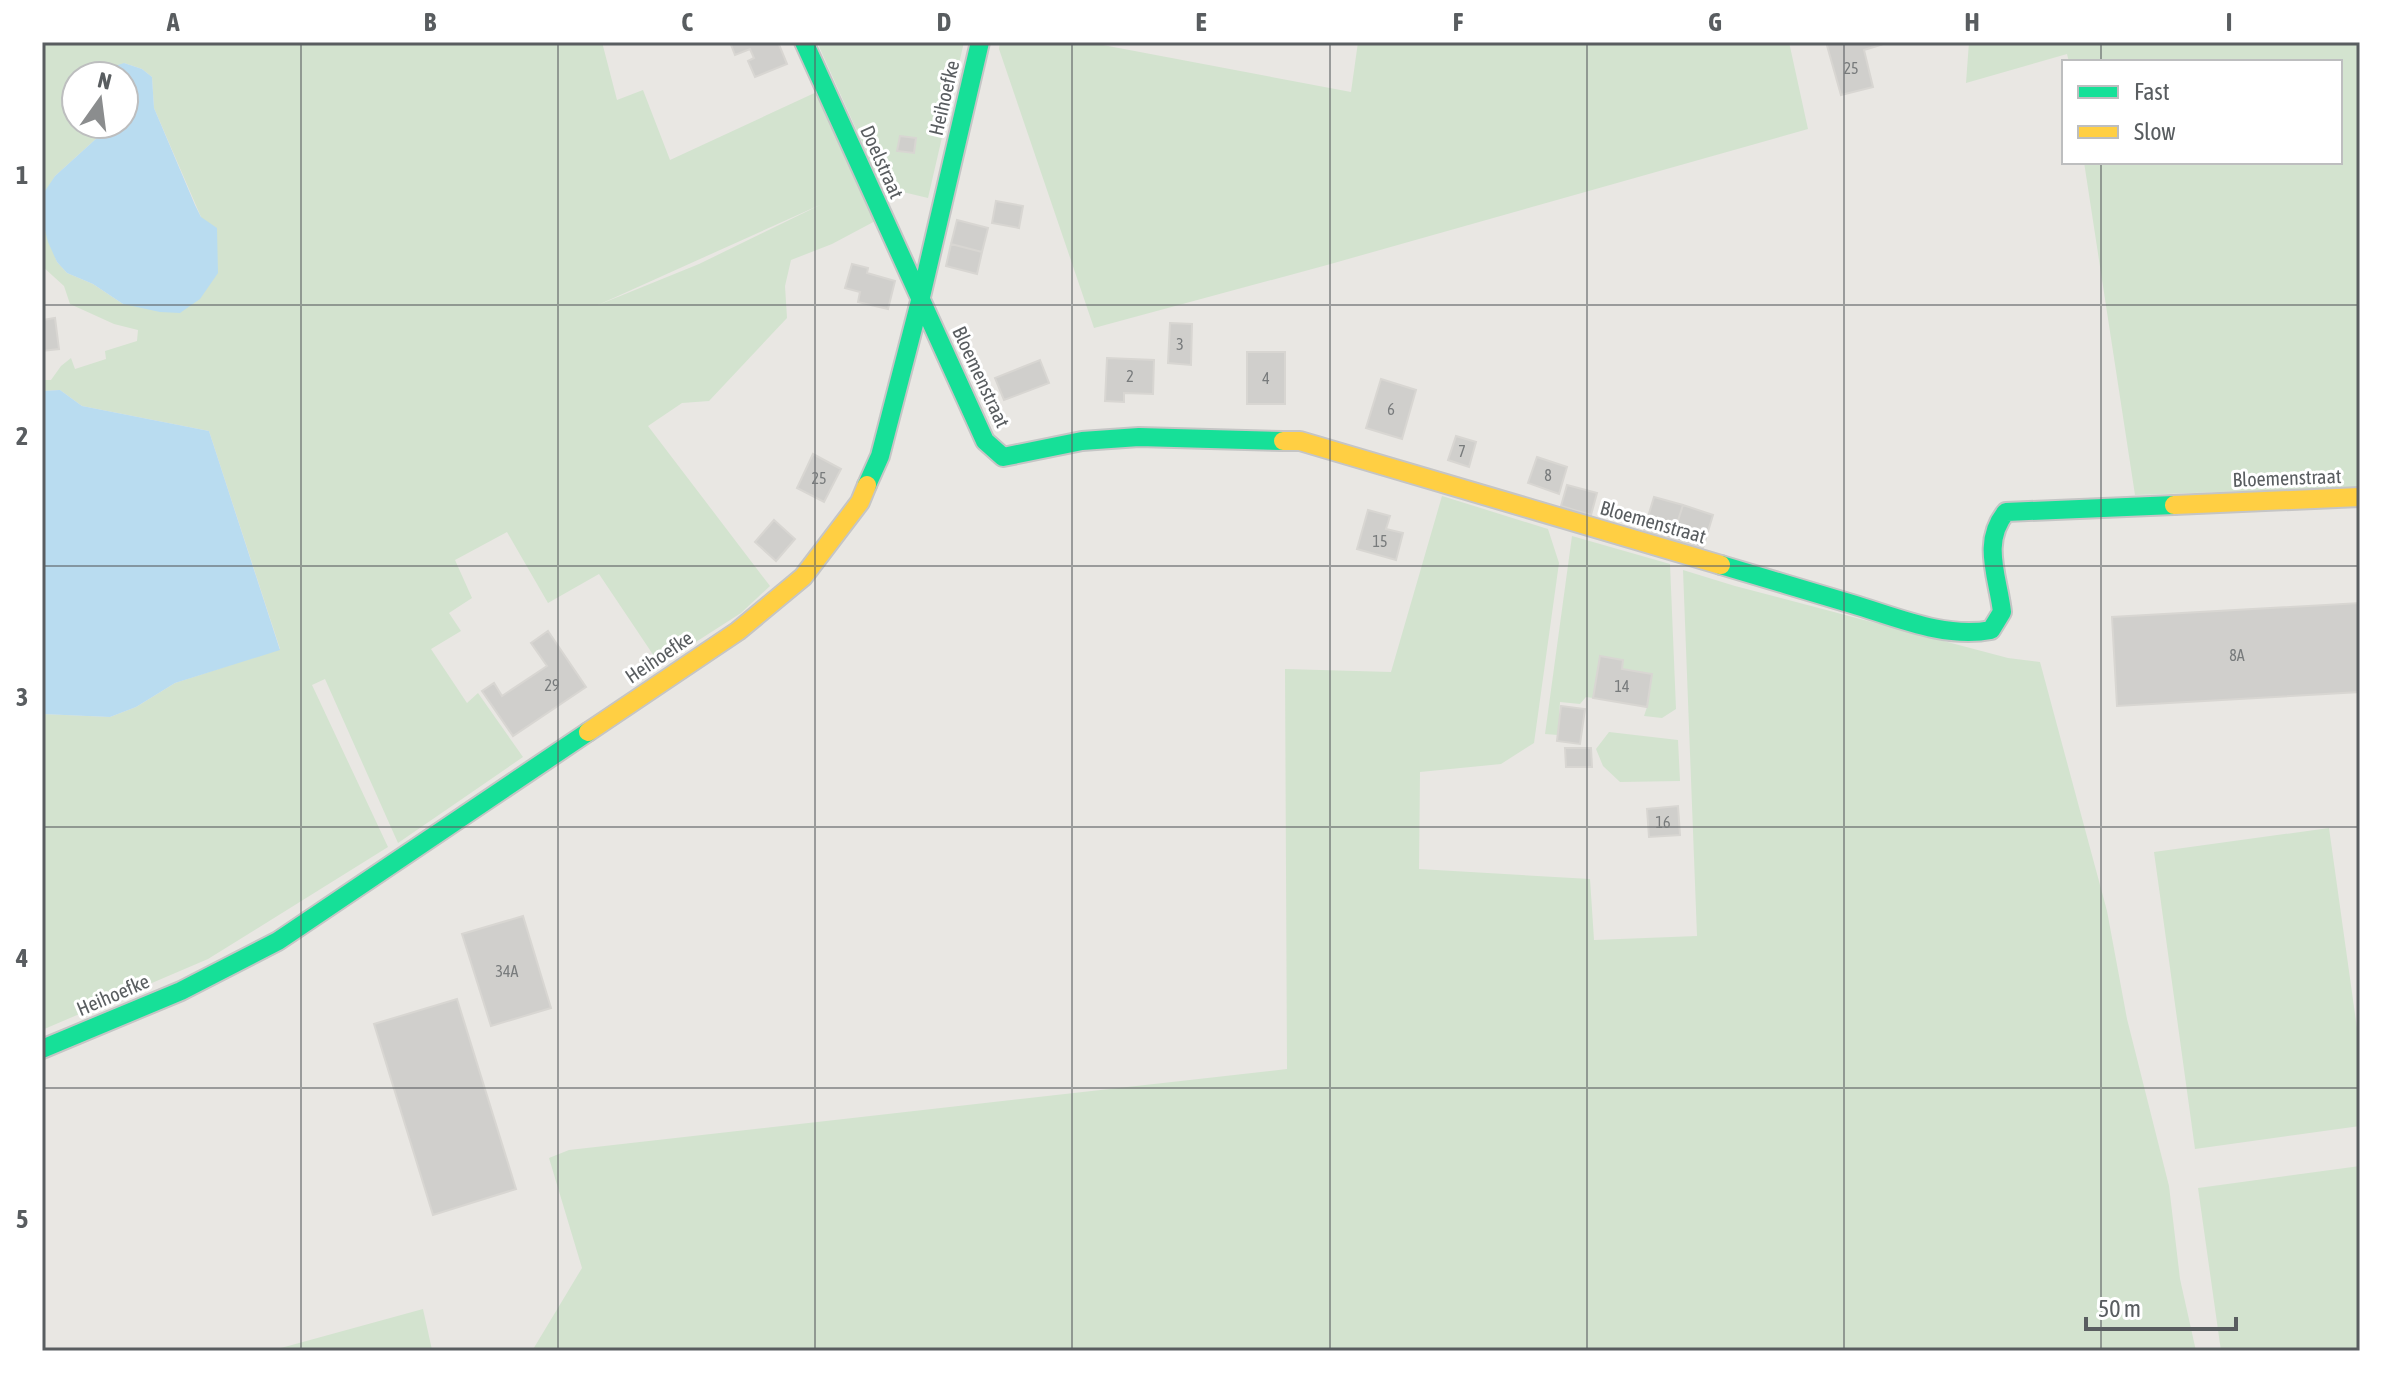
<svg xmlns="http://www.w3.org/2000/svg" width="2402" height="1393" font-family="'Asap Condensed',sans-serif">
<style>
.green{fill:#d3e3cf;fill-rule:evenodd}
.water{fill:#b9dcf0}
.building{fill:#d0cfcc;stroke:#d8d6d2;stroke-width:2}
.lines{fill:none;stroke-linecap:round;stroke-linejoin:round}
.fast-casing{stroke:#c5c5c5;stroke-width:22}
.slow-casing{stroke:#c5c5c5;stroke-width:22}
.fast{stroke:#16e098;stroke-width:18}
.slow{stroke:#ffcf43;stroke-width:18}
.grid{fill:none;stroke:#595d60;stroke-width:2;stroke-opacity:0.55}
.labels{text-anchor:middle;stroke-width:6;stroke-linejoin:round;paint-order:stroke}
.number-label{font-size:16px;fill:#787b7c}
.street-label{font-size:20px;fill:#595d60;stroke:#fff}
.neatline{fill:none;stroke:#595d60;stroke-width:3}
.grid-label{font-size:26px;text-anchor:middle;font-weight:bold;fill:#595d60}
</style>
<rect width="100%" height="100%" fill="#e9e7e3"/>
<path class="green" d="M42,42H602L617,100L643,90L670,160L821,90L879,219L832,244L791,260L785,286L787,318L709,401L682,403L648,426L770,586L741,613L660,665L599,574L548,603L507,532L455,560L472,598L449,613L461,631L431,649L467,703L478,693L523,757L398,843L325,679L312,685L388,847L208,959L42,1030V714L110,717L136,707L175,683L280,649L209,431L82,406L60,390L42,391V380H51L61,366L71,358L75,369L106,359L105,351L137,341L138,330L114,324L70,304L64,286L42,266V219L57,262L67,273L93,284L123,304L201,217L154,108L152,77L142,69L124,63L105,76H76V124H97L98,137L55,176L42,199ZM822,204L699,264L598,305Z
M817,42H964L928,198L882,187Z
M1000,42H1087L1351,92L1358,42H1789L1808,129L1327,265L1094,328L999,49Z
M1969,42H2360V487L2135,495L2084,162H2340V62H2069L2067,54L1966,83Z
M1442,496L1548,529L1559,563L1534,743L1501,764L1420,772L1419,869L1590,879L1594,940L1697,936L1683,570L1735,586L2008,658L2040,662L2107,911L2127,1019L2169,1186L2180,1279L2196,1351H532L582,1268L549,1158L569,1150L1287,1069L1285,669L1391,672Z
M1572,536L1670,564L1676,709L1662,718L1644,716L1647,707L1622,669L1623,660L1600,656L1593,698L1586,697L1580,704L1560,702L1558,735L1545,734Z
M1609,732L1678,740L1680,781L1620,782L1603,766L1596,749Z
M2329,828L2360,1050V1126L2195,1149L2154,852Z
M2360,1166V1351H2221L2198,1188Z
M423,1309L432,1350L477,1351H270Z"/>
<path class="water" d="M124,63L142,69L152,77L154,108L195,205L201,217L217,228L218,273L200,299L180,313L160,312L123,304L93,284L67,273L57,262L48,242L42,219L43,194L55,176L98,137L97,124H124V76H105L115,66Z
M60,390L82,406L209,431L280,650L175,683L136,707L110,717L42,714V391Z"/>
<path class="building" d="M730,42H778L787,64L755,77L748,61L754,58L750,49L735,55Z
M1826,42H1890L1864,50L1873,87L1841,95Z
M900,136L916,138L914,153L897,151Z
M996,201L1023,206L1019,228L992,223Z
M957,220L988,228L982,252L951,244Z
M951,244L982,252L977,274L946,266Z
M852,264L868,268L867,273L895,281L888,309L858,302L860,292L845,288Z
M55,318L59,349L42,351V320Z
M1170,323L1192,324L1191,365L1168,363Z
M1247,352H1285V404H1247Z
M1107,358L1154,360L1153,394L1124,393V402L1105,401Z
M1040,360L1049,383L1004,400L995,378Z
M1381,379L1416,390L1402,439L1366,428Z
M1456,436L1476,442L1469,467L1448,460Z
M813,454L841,469L824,502L797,488Z
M1537,457L1567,467L1559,494L1528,483Z
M1567,485L1597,493L1591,515L1561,506Z
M1654,497L1683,505L1672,539L1644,530Z
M1683,505L1713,515L1703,548L1672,539Z
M1368,510L1390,516L1386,529L1403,533L1396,560L1357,549Z
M774,520L795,539L776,561L755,542Z
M2360,603V692L2117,706L2112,617Z
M548,631L586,687L513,736L482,691L494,683L502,696L547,666L531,643Z
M1600,656L1623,660L1622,669L1652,674L1647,707L1593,698Z
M1561,706L1585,709L1580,744L1557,741Z
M1565,748H1591L1592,767H1566Z
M1678,806L1680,835L1649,837L1647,809Z
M523,916L551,1008L491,1026L462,934Z
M457,999L516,1189L433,1215L374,1024Z"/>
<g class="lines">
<g class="fast-casing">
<path id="fast" d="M804,42L985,441L1003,457L1082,441L1139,437L1283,441
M867,485L880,456L920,301L980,42
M1721,565C1765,578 1808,591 1852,604C1896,617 1945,639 1991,630L2002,612C1998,577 1981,542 2006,512L2174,505
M42,1049L181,991L278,941L588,732"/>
</g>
<g class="slow-casing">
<path id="slow" d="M1283,441H1300L1721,565
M2174,505L2360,497
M588,732L738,631L803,577L860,502L867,485"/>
</g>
<use href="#fast" class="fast"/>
<use href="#slow" class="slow"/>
</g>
<path class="grid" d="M301,42V1351M558,42V1351M815,42V1351M1072,42V1351M1330,42V1351M1587,42V1351M1844,42V1351M2101,42V62M2101,162V1351M42,305H2360M42,566H2360M42,827H2360M42,1088H2360"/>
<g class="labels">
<g class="number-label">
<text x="1851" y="74">25</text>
<text x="1180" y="350">3</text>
<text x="1130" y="382">2</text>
<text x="1266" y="384">4</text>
<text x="1391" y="415">6</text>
<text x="1462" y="457">7</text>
<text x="1548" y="481">8</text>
<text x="819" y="484">25</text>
<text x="1380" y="547">15</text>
<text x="2237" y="661">8A</text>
<text x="552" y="691">29</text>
<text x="1622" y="692">14</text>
<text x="1663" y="828">16</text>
<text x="507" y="977">34A</text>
</g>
<g class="street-label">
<text transform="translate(944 98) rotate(-77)" y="7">Heihoefke</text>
<text transform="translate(882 162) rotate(66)" y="7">Doelstraat</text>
<text transform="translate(981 377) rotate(65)" y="7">Bloemenstraat</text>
<text transform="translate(2287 478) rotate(-2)" y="7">Bloemenstraat</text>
<text transform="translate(1653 522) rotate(16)" y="7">Bloemenstraat</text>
<text transform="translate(659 657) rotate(-34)" y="7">Heihoefke</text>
<text transform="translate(113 995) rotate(-23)" y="7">Heihoefke</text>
</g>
</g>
<rect width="2402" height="1393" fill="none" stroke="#ffffff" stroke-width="88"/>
<rect x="2062" y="60" width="280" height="104" fill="#ffffff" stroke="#bdbebf" stroke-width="2"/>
<rect x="2078" y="86" width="40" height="12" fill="#16e098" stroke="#bdbebf" stroke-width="2"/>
<text x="2134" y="100" font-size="24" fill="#595d60">Fast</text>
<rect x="2078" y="126" width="40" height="12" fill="#ffcf43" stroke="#bdbebf" stroke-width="2"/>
<text x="2134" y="140" font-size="24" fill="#595d60">Slow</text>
<g transform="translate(100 100) rotate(14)"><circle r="38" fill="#ffffff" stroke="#bdbebf" stroke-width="2"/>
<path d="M0-6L14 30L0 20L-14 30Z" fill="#8b8d8e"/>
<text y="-12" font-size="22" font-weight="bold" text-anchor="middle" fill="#595d60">N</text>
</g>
<path d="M2086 1317v12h150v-12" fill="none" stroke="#595d60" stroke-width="4"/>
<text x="2098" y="1317" font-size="24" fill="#595d60" stroke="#ffffff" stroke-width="6" paint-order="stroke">50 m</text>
<rect x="44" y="44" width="2314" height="1305" class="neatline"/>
<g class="grid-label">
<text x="173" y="31">A</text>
<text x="430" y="31">B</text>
<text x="687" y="31">C</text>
<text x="944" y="31">D</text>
<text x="1201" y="31">E</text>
<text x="1458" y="31">F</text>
<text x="1715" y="31">G</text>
<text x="1972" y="31">H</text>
<text x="2229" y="31">I</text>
<text x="22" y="184">1</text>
<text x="22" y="445">2</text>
<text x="22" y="706">3</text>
<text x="22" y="967">4</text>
<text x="22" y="1228">5</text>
</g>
</svg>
